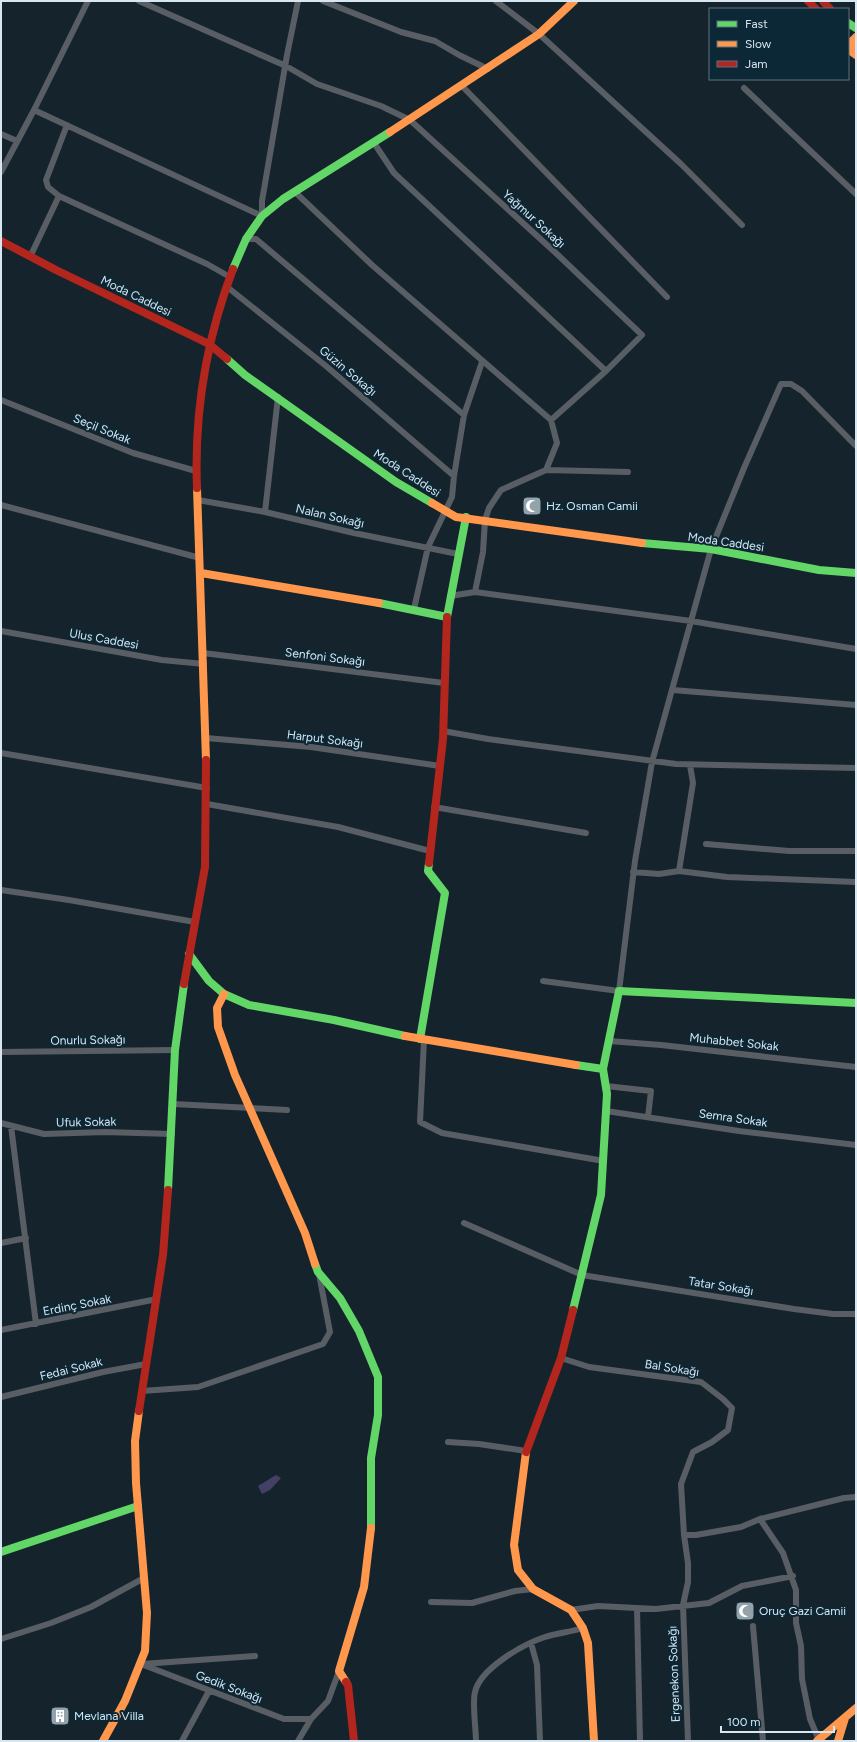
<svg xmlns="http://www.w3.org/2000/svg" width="857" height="1742" font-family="Figtree,sans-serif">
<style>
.water{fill:#443f64}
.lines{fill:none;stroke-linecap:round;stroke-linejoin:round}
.street{stroke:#595e64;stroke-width:6}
.fast{stroke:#63d668;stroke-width:8}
.slow{stroke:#ff974d;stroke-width:8}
.jam{stroke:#b3261e;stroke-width:8}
.labels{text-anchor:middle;stroke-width:4;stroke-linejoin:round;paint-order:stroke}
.street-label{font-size:12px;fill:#d7e6f0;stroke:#0c2735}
.poi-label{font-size:12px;fill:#d7e6f0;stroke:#0c2735;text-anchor:start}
</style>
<rect width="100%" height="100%" fill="#15242c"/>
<path class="water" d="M276,1475L281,1478L270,1490L262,1494L258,1486Z"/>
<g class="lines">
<path class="street" d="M139,1L286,66L317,84L381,106L410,120L558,255L642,335L606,371
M323,1L401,32L435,41L459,55L488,69
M496,1L539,34L681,164L742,225
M462,86L667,297
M744,88L856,194
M34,110L88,1
M67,125L46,180L48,187L59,196L207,264L230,277
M1,134L17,141
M1,172L34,110L262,216V201L287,55L298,1
M295,192L372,265L551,420L606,371L394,173L374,143
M246,239H256L464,415
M30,257L59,196
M226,286L326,366L454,476
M1,400L133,453L196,471
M546,470L557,443L551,420
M198,500L265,512L354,533L458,554
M1,505L200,558
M265,512L278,397
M475,592L483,552L485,520L489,508L501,490L546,470L628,472
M450,596L475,592L691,621L711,549L744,468L781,384H791L802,391L856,446
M414,609L428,547L452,497L454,476L464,415L482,362
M1,631L162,660L204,664
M203,653L444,683
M673,690L856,705
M443,731L488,739L676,764L856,768
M206,738L311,747L440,766
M1,753L207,788
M207,804L338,827L430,851
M434,807L586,833
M706,844L789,851H856
M679,871L693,783L690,765
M633,872L659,874L679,871L727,877L856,882
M1,890L69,900L195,922
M543,981L619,991L635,861L652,762L691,621L856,649
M424,1040L420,1122L442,1133L604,1161
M609,1041L661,1045L856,1067
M1,1052L175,1050
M606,1086L651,1091L648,1117
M173,1104L287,1110
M606,1111L739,1131L856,1145
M1,1123L44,1134L105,1132L172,1134
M11,1126L36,1324
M464,1223L582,1275L794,1309L833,1314H856
M1,1243L26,1238
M1,1330L157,1299
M561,1358L589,1367L701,1382L723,1399L732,1408L728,1430L712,1442L693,1452L681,1484L684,1535
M142,1391L198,1387L323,1344L330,1332L319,1274
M1,1397L103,1372L146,1364
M448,1442L479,1444L526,1451
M760,1519L783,1553L796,1590V1623L801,1646L802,1679L810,1719L819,1740
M431,1602L472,1603L515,1591L533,1589
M637,1608L640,1741
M571,1610L598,1606L656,1609L709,1603L742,1586L793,1576
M753,1626L763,1741
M1,1639L51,1623L91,1607L144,1578
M531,1643L537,1665L540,1741
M141,1664L284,1719H311
M142,1664L255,1656
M182,1741L209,1691
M298,1741L311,1719L328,1701L339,1671
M476,1741C476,1729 472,1703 475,1692C480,1669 523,1644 545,1637C557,1633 571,1632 583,1628
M688,1741L683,1605L688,1582V1563L684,1535H696L741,1527L760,1519L844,1498L856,1497"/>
<path class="fast" d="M848,23L856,28
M233,269L246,239L262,216L283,199L390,132
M227,359L245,375L396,482L432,503
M642,543L711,549L819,570L856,573
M379,603L447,617L466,517
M189,954L209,981L224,994L249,1005L334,1020L405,1036
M420,1039L445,893L428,871L429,863
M576,1065L603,1069L619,991L856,1003
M168,1190L175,1050L184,984
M315,1264L318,1272L340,1298L359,1331L378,1377V1415L371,1458V1528
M573,1310L601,1195L607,1094L603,1069
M1,1552L138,1506"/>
<path class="slow" d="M856,37L852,41V52L856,55
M390,132L539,34L574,1
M197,488L206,760
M432,503L456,517L642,543
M201,573L379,603
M224,994L217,1008L218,1027L235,1075L305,1233L315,1264
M405,1036L576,1065
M526,1452L514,1545L518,1570L533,1589L571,1610L583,1628L588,1643L594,1741
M346,1682L339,1671L364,1587L371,1528
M103,1741L125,1701L145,1651L147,1613L136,1483L135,1441L139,1411
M817,1741L856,1708
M838,1741L845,1718"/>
<path class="jam" d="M808,1L816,9
M823,1L830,9
M1,241L56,270L209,344L227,359
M197,488C194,412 206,340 233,269
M429,863L443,739L447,617
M184,984L205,867L206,760
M139,1411L163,1255L168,1190
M526,1452L561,1358L573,1310
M346,1682L348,1685L354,1741"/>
</g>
<defs>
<g id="mosque-square" transform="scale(1)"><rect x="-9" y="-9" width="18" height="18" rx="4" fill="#93a2ab" stroke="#0c2735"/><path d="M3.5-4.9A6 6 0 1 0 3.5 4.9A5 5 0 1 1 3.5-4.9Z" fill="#fff"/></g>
<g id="building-square" transform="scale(1)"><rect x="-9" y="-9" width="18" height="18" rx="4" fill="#93a2ab" stroke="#0c2735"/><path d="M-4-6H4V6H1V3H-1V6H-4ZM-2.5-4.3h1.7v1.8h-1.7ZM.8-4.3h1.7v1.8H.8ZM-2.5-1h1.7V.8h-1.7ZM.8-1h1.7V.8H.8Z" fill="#fff"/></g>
</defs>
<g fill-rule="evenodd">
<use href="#mosque-square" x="532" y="506"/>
<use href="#mosque-square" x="745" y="1611"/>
<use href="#building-square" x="60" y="1716"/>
</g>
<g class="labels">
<g class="street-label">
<text transform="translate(534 219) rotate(42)" y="4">Yağmur Sokağı</text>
<text transform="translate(136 296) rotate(26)" y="4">Moda Caddesi</text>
<text transform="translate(348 371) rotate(40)" y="4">Güzin Sokağı</text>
<text transform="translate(102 429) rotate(22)" y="4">Seçil Sokak</text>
<text transform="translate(407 473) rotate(33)" y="4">Moda Caddesi</text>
<text transform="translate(330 516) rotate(13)" y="4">Nalan Sokağı</text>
<text transform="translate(726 542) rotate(8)" y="4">Moda Caddesi</text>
<text transform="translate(104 639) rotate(10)" y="4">Ulus Caddesi</text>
<text transform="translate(325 657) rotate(7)" y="4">Senfoni Sokağı</text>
<text transform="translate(325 739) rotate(7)" y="4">Harput Sokağı</text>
<text transform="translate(88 1040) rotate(-1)" y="4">Onurlu Sokağı</text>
<text transform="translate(734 1042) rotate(6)" y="4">Muhabbet Sokak</text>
<text transform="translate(733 1118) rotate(8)" y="4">Semra Sokak</text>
<text transform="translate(86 1122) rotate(-1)" y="4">Ufuk Sokak</text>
<text transform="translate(721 1286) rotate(9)" y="4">Tatar Sokağı</text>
<text transform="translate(77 1305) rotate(-11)" y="4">Erdinç Sokak</text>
<text transform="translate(672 1368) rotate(9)" y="4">Bal Sokağı</text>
<text transform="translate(71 1369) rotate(-14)" y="4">Fedai Sokak</text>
<text transform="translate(674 1674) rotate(-92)" y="4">Ergenekon Sokağı</text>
<text transform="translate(229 1687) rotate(21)" y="4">Gedik Sokağı</text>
</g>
<g class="poi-label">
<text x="546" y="510">Hz. Osman Camii</text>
<text x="759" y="1615">Oruç Gazi Camii</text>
<text x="74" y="1720">Mevlana Villa</text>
</g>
</g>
<rect width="857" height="1742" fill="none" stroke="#d7e6f0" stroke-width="4"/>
<rect x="709" y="8" width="140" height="72" fill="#0c2735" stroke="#5d7380"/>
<rect x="717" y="21" width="20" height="6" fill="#63d668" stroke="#5d7380"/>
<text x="745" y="28" font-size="12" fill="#d7e6f0">Fast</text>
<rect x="717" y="41" width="20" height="6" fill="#ff974d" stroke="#5d7380"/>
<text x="745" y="48" font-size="12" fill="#d7e6f0">Slow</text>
<rect x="717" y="61" width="20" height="6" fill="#b3261e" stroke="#5d7380"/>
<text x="745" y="68" font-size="12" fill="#d7e6f0">Jam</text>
<path d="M721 1726v6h113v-6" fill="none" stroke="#d7e6f0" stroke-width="2"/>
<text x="727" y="1726" font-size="12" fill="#d7e6f0" stroke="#0c2735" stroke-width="3" paint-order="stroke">100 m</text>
</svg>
